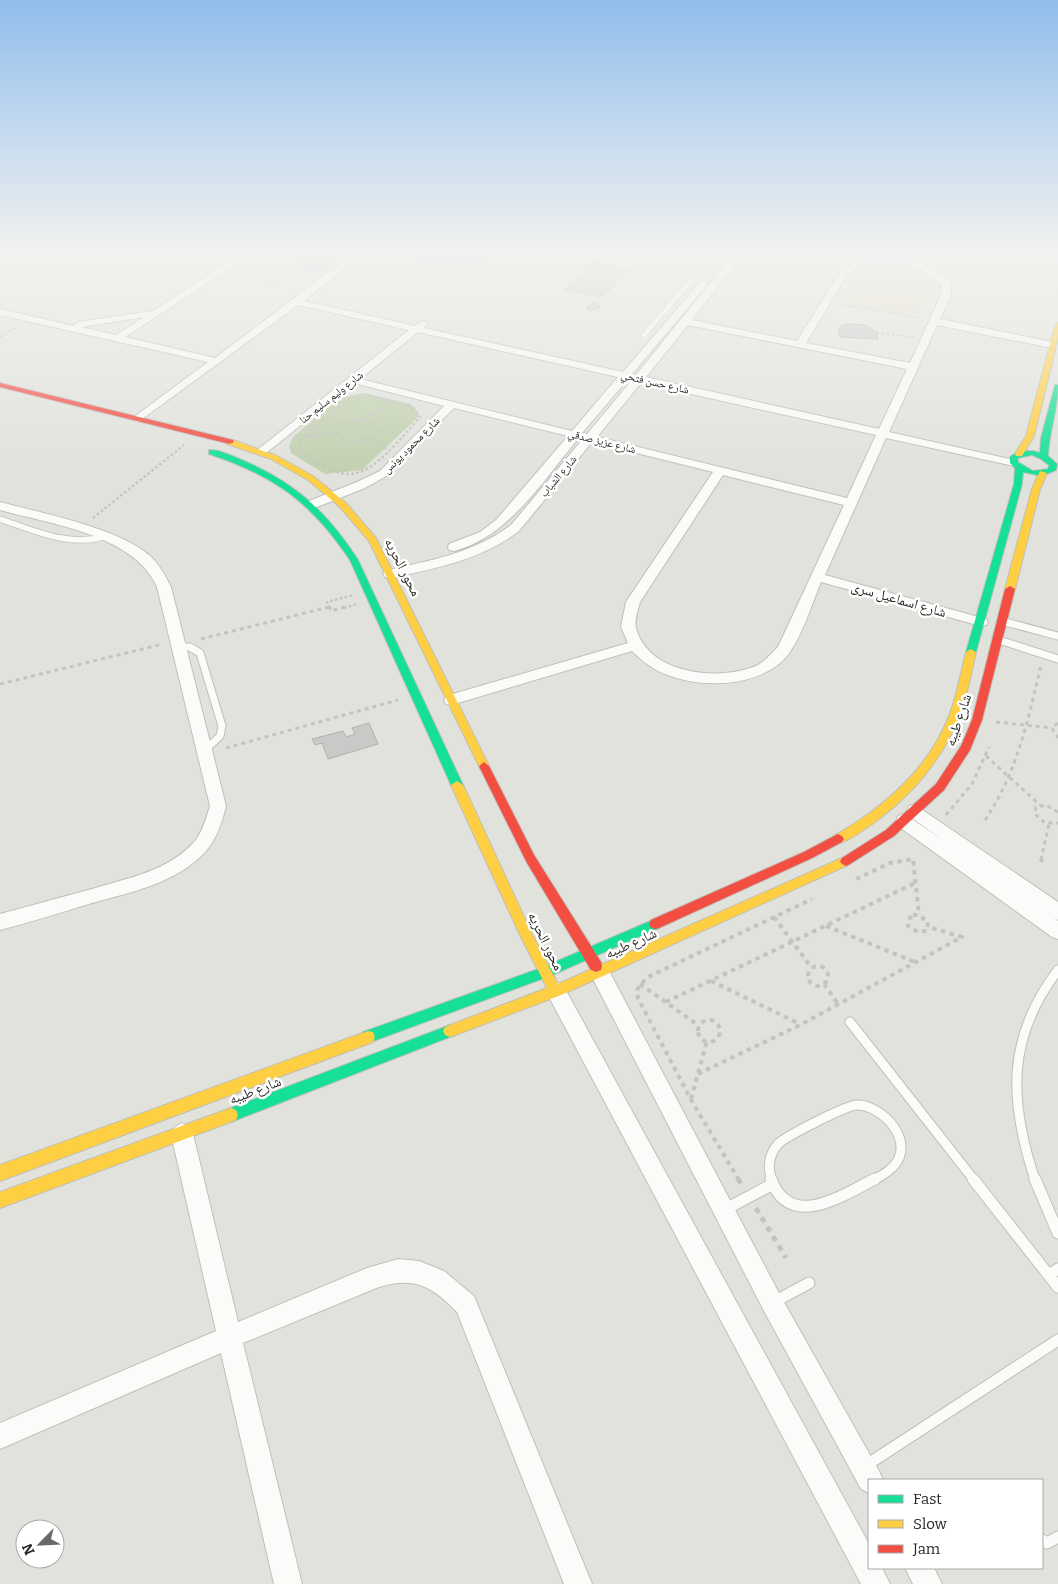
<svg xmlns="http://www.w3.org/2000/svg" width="1058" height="1584" font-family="Bitter,'Noto Naskh Arabic',serif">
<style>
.green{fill:#c2d1b0}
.sand{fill:#e3dec7}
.building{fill:#c9c9c7;stroke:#b2b1b0}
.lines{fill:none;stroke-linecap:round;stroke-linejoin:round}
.lane-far4-casing{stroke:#bfbfbb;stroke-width:5.5}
.lane-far3-casing{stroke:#bfbfbb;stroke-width:7}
.lane-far2-casing{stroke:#bfbfbb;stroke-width:9}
.lane-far1-casing{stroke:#bfbfbb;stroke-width:11}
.lane-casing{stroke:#bfbfbb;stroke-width:13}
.street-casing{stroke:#bfbfbb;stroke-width:2}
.fast-casing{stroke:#bfbfbb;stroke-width:2}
.slow-casing{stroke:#bfbfbb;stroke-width:2}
.jam-casing{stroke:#bfbfbb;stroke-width:2}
.path-far4{stroke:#c4c3c1;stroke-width:2;stroke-dasharray:2.5 2.5;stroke-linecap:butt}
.path-far3{stroke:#c4c3c1;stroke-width:2.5;stroke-dasharray:2.5 2.5;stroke-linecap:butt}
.path-far2{stroke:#c4c3c1;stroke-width:3;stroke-dasharray:4 4;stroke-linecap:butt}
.path-far1{stroke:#c4c3c1;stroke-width:4;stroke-dasharray:4.5 4.5;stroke-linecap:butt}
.path{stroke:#c4c3c1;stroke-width:5;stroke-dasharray:5.5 5.5;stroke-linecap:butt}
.lane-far4{stroke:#fbfbfa;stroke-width:4.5}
.lane-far3{stroke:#fbfbfa;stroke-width:5.5}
.lane-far2{stroke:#fbfbfa;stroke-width:7}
.lane-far1{stroke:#fbfbfa;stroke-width:9}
.lane{stroke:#fbfbfa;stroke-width:11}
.street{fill:#fbfbfa;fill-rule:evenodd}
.fast{fill:#16e098;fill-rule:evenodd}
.slow{fill:#ffcf43;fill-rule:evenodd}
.jam{fill:#f24e42;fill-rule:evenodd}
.labels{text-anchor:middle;stroke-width:5;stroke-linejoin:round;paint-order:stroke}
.far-street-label{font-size:11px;fill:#272623;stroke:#fff}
.street-label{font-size:14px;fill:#272623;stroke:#fff}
</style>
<rect width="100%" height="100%" fill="#e2e2dd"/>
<path class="green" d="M592,261L631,269L602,298L562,290Z
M364,393L411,404L419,416L362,470L325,474L291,453L289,446L293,437L339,398Z"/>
<path class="sand" d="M893,265C908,267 926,270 934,284V288L915,315L838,302L856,271L871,266Z"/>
<path class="building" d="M315,250L342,252L334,261L308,258Z
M426,250H441L438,257H489L488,262H437V266H417L419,254H425Z
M303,261L329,266L319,273L293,268Z
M596,303L600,308L590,310L586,308L590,304Z
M844,324L866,325V327L872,328L873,331H876L878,339L840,337L838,329H841L840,326H845Z
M369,723L378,744L328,759L322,743L315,745L312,739L343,731L346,737L355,734L352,728Z"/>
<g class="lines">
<g class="lane-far4-casing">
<path id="lane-far4" d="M644,335L694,277"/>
</g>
<g class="lane-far3-casing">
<path id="lane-far3" d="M0,519C33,530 68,547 103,537"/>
</g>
<g class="lane-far2-casing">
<path id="lane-far2" d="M1002,621L1058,636
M999,640L1058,659
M179,647H190L200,653L222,726L220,736L206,749"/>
</g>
<g class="lane-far1-casing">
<path id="lane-far1" d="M850,1022L974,1180
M772,1180C767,1168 769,1154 778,1144C786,1136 847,1105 857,1105C880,1105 909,1134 899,1158C894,1169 883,1175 873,1180
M1035,1180C1009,1101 1006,1038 1058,970"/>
</g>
<g class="lane-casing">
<path id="lane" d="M771,1179C790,1232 844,1194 875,1179
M973,1179L1058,1287
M1035,1179L1058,1233
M724,1210L773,1184
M1049,1275L1058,1269
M774,1302L809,1283
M865,1466L1058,1340
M1042,1540L1047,1543L1058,1537"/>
</g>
<g class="street-casing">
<path id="street" d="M73,250H252L251,255L125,337L215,358L342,262L351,250H360L348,266L304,301L415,326L423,321L428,324L424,328L623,372L701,281H707V285L632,374L636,375L737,250H746L692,320L797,341L841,271C871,246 923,256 950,282L951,295L940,319L1052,342L1057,345L1052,348L937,325L889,432L1014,460L1020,463L1014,466L886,438L825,575L986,619L988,622L986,625L981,626L821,582C812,604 803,633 790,652C763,691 686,691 650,666C643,662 638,656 632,651L451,705L446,704L444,700L446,696L628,643L621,627L626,602L713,472L592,442L519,531C481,560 436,568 390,578L385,577L383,574L385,571C430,560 472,554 511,525L582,440L578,439C543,480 509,537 454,551L449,550L448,547L449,544L480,532L496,520L568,436L454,408L388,475L365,488L317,507H309L307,504L309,501L357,482L380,471L444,406L354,383L266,453L262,454L256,451L409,330L298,305L138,422L133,419L134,417L208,362L0,315V309L74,326L78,322L153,311L238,255L77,253ZM881,262C904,264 926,268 942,285L941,295L910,363L806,343L847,275L856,267ZM144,317L116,335L81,327ZM688,325L907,369L879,429L646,377ZM418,332L618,377L572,431L360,379ZM628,379L632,380L587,434L582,433ZM641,383L876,435L847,498L597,437ZM723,475L844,505L778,647C772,653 765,661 758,665C721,682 648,675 636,628C634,621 638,610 640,602Z
M0,502C41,513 118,528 149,555C159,564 165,575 171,587L226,806C222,822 217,838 206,851C177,883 132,892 92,903C62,912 31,922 0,930V914C31,906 61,897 92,889C128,878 169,871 195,841C203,831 206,818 210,806L157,587C135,535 50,524 0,510Z
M915,805L1058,902V920L1054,918L1058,921V939L1052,937L898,826L896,821L898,816L904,814L943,840L909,816L907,811L909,806Z
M600,965L607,967L780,1295L879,1471L883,1480H869V1493L861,1489L764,1311L593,979L591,973L593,967Z
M556,982L563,985L869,1544V1568H882L890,1584H861L549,997L546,991L549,985Z
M182,1123L189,1127L193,1134L238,1322L367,1268L398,1259L419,1261L444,1271L474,1296L592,1584H564L457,1312C433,1287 415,1276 379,1287L243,1343L302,1584H274L221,1353L0,1449V1423L216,1331L171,1134L175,1127Z
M905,1568H934L942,1584H913Z"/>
</g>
<g class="fast-casing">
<path id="fast" d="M1055,385H1058C1058,409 1049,432 1048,456L1057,464L1056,470L1042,476L1023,472L1022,484L976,652L971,655L968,654L966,652L1014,484L1015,468L1010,463V457C1018,450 1030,449 1040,453L1041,438ZM1032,455L1041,459L1049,465L1048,469L1033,471L1018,462V458Z
M209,450C219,449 233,456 242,460C296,483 327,512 358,560L463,785L461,788L457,789L451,785L350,560C311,502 275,476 209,454Z
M655,919L659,920L661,924L659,928L550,976L368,1043L363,1042L361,1037L363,1032L541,968Z
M450,1025L455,1027L457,1031L455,1035L231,1122L226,1120L224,1115L226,1110L231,1108Z"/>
</g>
<g class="slow-casing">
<path id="slow" d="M1058,323V338L1034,436L1022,456H1016L1015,454L1026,436L1055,325Z
M227,440H233L277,456L313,476L346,503L376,538L489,766L488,769H480L479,766L369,541L340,507L308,480L271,459L227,444Z
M1040,471L1047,473L1040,489L1015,589L1013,591H1007L1005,589L1032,489Z
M971,649L976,652C972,671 968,690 962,708C946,757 910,798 868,827C859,832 844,846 834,842L832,839L834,836C883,808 928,770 949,716C957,695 961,673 966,652Z
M457,781L463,785L531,932L558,984L842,858L846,856L850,858L852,861L850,864L561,995L450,1037L445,1035L443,1031L445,1027L547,988L520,935L451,785Z
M368,1031L373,1032L375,1037L373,1042L0,1181V1165Z
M231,1108L236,1110L238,1115L236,1120L0,1208V1192Z"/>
</g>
<g class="jam-casing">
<path id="jam" d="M0,383L233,440L234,442L230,444L0,387Z
M1010,586L1015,589L982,720L970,750L944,790L894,836L850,864L846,866L842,864L840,861L842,858L886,830L936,784L961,746L972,720L1005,589Z
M484,762L489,766L534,855L601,962L602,966L601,970L596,972L591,970L526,861L479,766Z
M838,834L842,836L844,839L842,842L812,858L659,928L655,929L651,928L649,924L651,920L804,852Z"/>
</g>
<path class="path-far4" d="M234,277L292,288
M839,304L921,318
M877,333L913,337
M0,337L15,328
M338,408L350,401L370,396L414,408
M381,408L392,402"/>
<path class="path-far3" d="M340,407L300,440V451C307,458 315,461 323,465C331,469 339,474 349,474C375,474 403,435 420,417L413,407
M363,419L383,407
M359,420L374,422L380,430C369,442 347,449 337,432L344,423Z
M305,437L337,432
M372,439L390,451
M93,518L184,445
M326,608L329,607
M330,608L327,602L353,595
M344,608L357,604"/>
<path class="path-far2" d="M329,606L331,611L348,606
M201,639L329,607
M0,684L163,644
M996,722L1052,728
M1058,723L1052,728L1058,738
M226,748L398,700
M986,756L1040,805
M1058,812L1046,805L1036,807L1035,814L1045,823H1058
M946,815L972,784L989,747
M985,820C1017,773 1028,720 1041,665
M907,860H913
M1041,860L1049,824"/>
<path class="path-far1" d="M1041,862L1042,859
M856,879L890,863L913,859L919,915
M913,915H919L928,922L927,931L918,932L908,926V920Z
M774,917L811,967
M826,926L915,962
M808 976a10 10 0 1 1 20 0a10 10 0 1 1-20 0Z
M711,981L800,1024
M640,984L698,1025
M824,984L838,1004
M666,1002L915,883
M698 1031a11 11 0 1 1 22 0a11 11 0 1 1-22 0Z
M698,1074L800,1025L962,937L929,927
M691,1099L707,1041
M739,1180L691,1100L638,998L637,990L646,978L812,899"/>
<path class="path" d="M738,1179L742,1185
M756,1208L786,1258"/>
<use href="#lane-far4" class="lane-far4"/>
<use href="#lane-far3" class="lane-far3"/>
<use href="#lane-far2" class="lane-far2"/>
<use href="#lane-far1" class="lane-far1"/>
<use href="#lane" class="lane"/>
<use href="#street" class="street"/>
<use href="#fast" class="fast"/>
<use href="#slow" class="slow"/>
<use href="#jam" class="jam"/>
</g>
<linearGradient id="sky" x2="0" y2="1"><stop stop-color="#91beec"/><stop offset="0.53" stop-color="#f2f2f0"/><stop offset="1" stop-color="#f2f2f0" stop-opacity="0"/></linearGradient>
<rect width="1058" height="472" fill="url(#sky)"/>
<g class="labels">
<g class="far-street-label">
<text transform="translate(655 382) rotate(13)" y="4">شارع حسن فتحي</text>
<text transform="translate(331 397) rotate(-38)" y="4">شارع وليم سليم حنا</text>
<text transform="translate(602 441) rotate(14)" y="4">شارع عزيز صدقي</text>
<text transform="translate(411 445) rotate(-45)" y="4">شارع محمود يونس</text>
<text transform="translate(558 476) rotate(-50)" y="4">شارع الشباب</text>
</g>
<g class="street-label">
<text transform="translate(403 567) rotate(63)" y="5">محور الحريه</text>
<text transform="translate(899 599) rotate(16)" y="5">شارع اسماعيل سرى</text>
<text transform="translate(958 720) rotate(-71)" y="5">شارع طيبه</text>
<text transform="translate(546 941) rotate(64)" y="5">محور الحريه</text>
<text transform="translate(631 943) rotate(-24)" y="5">شارع طيبه</text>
<text transform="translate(255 1090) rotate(-21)" y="5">شارع طيبه</text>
</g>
</g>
<rect x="868" y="1479" width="175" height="90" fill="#ffffff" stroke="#a9a8a7"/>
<rect x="878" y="1495" width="25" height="8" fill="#16e098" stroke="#a9a8a7"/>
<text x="913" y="1504" font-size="15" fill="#272623">Fast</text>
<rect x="878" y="1520" width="25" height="8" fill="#ffcf43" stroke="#a9a8a7"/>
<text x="913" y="1529" font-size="15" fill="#272623">Slow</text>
<rect x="878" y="1545" width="25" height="8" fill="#f24e42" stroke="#a9a8a7"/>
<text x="913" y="1554" font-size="15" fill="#272623">Jam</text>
<g transform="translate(40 1544) rotate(246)"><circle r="24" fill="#ffffff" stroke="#a9a8a7"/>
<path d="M0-4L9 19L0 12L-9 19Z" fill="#686864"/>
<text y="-8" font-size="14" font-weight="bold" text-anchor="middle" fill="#272623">N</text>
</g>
</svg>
